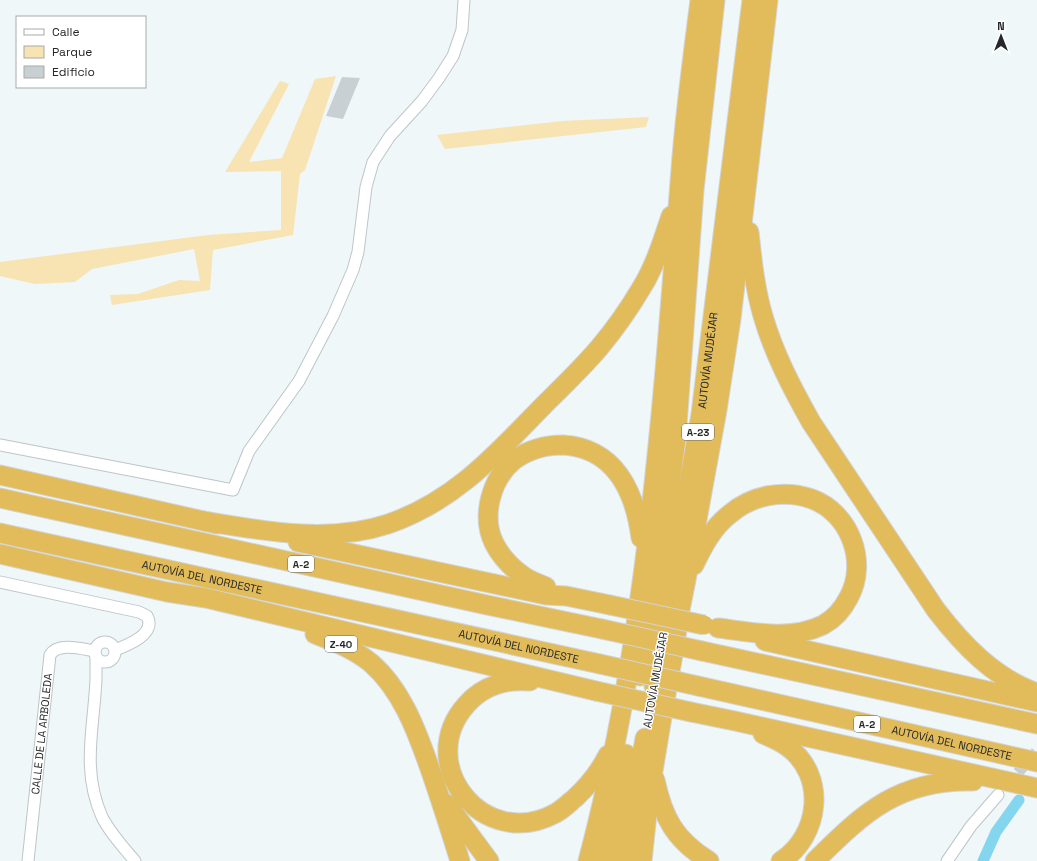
<svg xmlns="http://www.w3.org/2000/svg" width="1037" height="861" font-family="'Space Grotesk',sans-serif">
<style>
.green{fill:#f8e3b3}
.lines{fill:none;stroke-linecap:round;stroke-linejoin:round}
.canal{stroke:#84d6ef;stroke-width:11}
.building{fill:#c9d0d3}
.street-tunnel{stroke:#c7cdcf;stroke-width:11;stroke-dasharray:11 5.5;stroke-linecap:butt}
.street-casing{stroke:#bec5c8;stroke-width:13}
.highway-casing{stroke:#d3d4d4;stroke-width:21}
.street{stroke:#fff;stroke-width:11}
.highway{stroke:#e2bb5a;stroke-width:19}
.highway-bridge-casing{stroke:#d3d4d4;stroke-width:21;stroke-linecap:butt}
.highway-bridge{stroke:#e2bb5a;stroke-width:19}
.labels{text-anchor:middle;stroke-width:3;stroke-linejoin:round;paint-order:stroke}
.shield{fill:#fff;stroke:#666868;stroke-width:1}
.shield-label{font-size:10px;font-weight:bold;fill:#252728}
.street-label{font-size:11px;fill:#252728;stroke:#fff}
</style>
<rect width="100%" height="100%" fill="#eff7f9"/>
<path class="green" d="M336,76L305,170L300,174L293,235L213,250L210,290L112,305L110,295L138,294L179,280L200,281L194,249L92,269L75,282L35,284L0,276V262L208,235L281,230V171L225,172L280,81L289,84L249,162L282,158L315,79Z
M649,117L646,127L445,149L437,135L562,121Z"/>
<g class="lines">
<path class="canal" d="M983,861L996,832L1019,800"/>
</g>
<path class="building" d="M342,77L360,78L343,119L326,116Z"/>
<g class="lines">
<path class="street-tunnel" d="M1007,785L1037,751"/>
<g class="street-casing">
<g id="street">
<path d="M0,445L233,490L249,451L299,381L333,316L353,270L358,252L366,187L373,162L390,136L422,101L439,78L453,56L462,30L464,0"/>
<path d="M0,582L139,612L147,616C157,634 128,645 115,650"/>
<circle cx="105" cy="652" r="10"/>
<path d="M96,657C96,665 96,672 96,679C94,728 81,769 102,817C110,833 123,847 135,861"/>
<path id="s1" d="M28,861L50,655C58,642 82,649 95,651"/>
<path d="M947,861L971,826L998,795"/>
</g>
</g>
<g class="highway-casing">
<g id="highway">
<path d="M749,232C752,260 755,289 763,316C774,354 792,388 811,422L936,610C963,645 994,678 1037,693"/>
<path d="M0,475L217,524"/>
<path d="M0,498L487,605L602,629"/>
<path d="M204,521C264,531 328,544 388,524C455,501 495,455 543,406C562,387 582,368 599,348C615,329 629,309 642,287C655,266 663,240 671,216"/>
<path id="s2" d="M0,533L600,664"/>
<path d="M298,542L546,595L566,596L610,605"/>
<path d="M0,554L167,592L206,598L596,691"/>
<path d="M694,565C703,546 713,527 730,514C752,495 784,489 812,499C850,513 868,562 849,597C843,609 834,619 823,625C790,641 752,632 718,628"/>
<path d="M546,587C538,583 529,581 522,575C511,567 500,555 494,543C481,516 491,479 514,460C528,450 546,445 563,445C615,448 635,492 641,538"/>
<path d="M315,634C335,642 354,649 371,663C401,689 416,729 429,766C440,797 450,829 460,861"/>
<path d="M765,641L1037,702"/>
<path d="M702,651L1037,724"/>
<path d="M640,676L656,587L676,439L694,190L715,0"/>
<path d="M530,681C506,679 483,686 467,704C413,763 483,853 556,813C563,809 569,803 575,798C588,786 600,771 608,755"/>
<path id="s3" d="M654,686L701,414L752,0"/>
<path id="s4" d="M698,686L1037,762"/>
<path d="M691,712L735,721L1037,788"/>
<path d="M763,734C772,738 780,741 788,747C827,776 820,836 781,861"/>
<path d="M655,780C663,818 675,840 709,861"/>
<path d="M447,804L489,861"/>
<path d="M588,861C648,635 663,401 681,169C685,113 693,56 700,0"/>
<path d="M607,861L626,754"/>
<path d="M624,861L645,738"/>
<path d="M642,861L649,795L662,717L674,649L680,610L686,580L717,410L731,319L768,0"/>
<path d="M815,861C864,812 900,779 973,781"/>
</g>
</g>
<use href="#street" class="street"/>
<use href="#highway" class="highway"/>
<g class="highway-bridge-casing">
<path id="highway-bridge" d="M610,605L704,625
M602,629L702,651
M600,664L698,686
M596,691L691,712"/>
</g>
<use href="#highway-bridge" class="highway-bridge"/>
</g>
<g class="labels">
<g class="shield">
<rect x="682" y="424" width="32" height="16" rx="3"/>
<rect x="288" y="556" width="26" height="16" rx="3"/>
<rect x="325" y="636" width="32" height="16" rx="3"/>
<rect x="854" y="716" width="26" height="16" rx="3"/>
</g>
<g class="shield-label">
<text x="698" y="436">A-23</text>
<text x="301" y="568">A-2</text>
<text x="341" y="648">Z-40</text>
<text x="867" y="728">A-2</text>
</g>
<g class="street-label">
<text dy="4" stroke="none"><textPath href="#s3" startOffset="330">AUTOVÍA MUDÉJAR</textPath></text>
<text dy="4" stroke="none"><textPath href="#s2" startOffset="207">AUTOVÍA DEL NORDESTE</textPath></text>
<text dy="4" stroke="none"><textPath href="#s2" startOffset="531">AUTOVÍA DEL NORDESTE</textPath></text>
<text transform="translate(655 680) rotate(-80)" y="4">AUTOVÍA MUDÉJAR</text>
<text dy="4" stroke="none"><textPath href="#s1" startOffset="128">CALLE DE LA ARBOLEDA</textPath></text>
<text dy="4" stroke="none"><textPath href="#s4" startOffset="260">AUTOVÍA DEL NORDESTE</textPath></text>
</g>
</g>
<rect x="16" y="16" width="130" height="72" fill="#ffffff" stroke="#a8a9a9"/>
<rect x="24" y="29" width="20" height="6" fill="#ffffff" stroke="#a8a9a9"/>
<text x="52" y="36" font-size="12" fill="#252728">Calle</text>
<rect x="24" y="46" width="20" height="12" fill="#f8e3b3" stroke="#a8a9a9"/>
<text x="52" y="56" font-size="12" fill="#252728">Parque</text>
<rect x="24" y="66" width="20" height="12" fill="#c9d0d3" stroke="#a8a9a9"/>
<text x="52" y="76" font-size="12" fill="#252728">Edificio</text>
<g transform="translate(1001 36)" stroke="#ffffff" stroke-width="3" paint-order="stroke">
<path d="M0-3L7 15L0 10L-7 15Z" fill="#252728"/>
<text y="-6" font-size="11" font-weight="bold" text-anchor="middle" fill="#252728">N</text>
</g>
</svg>
